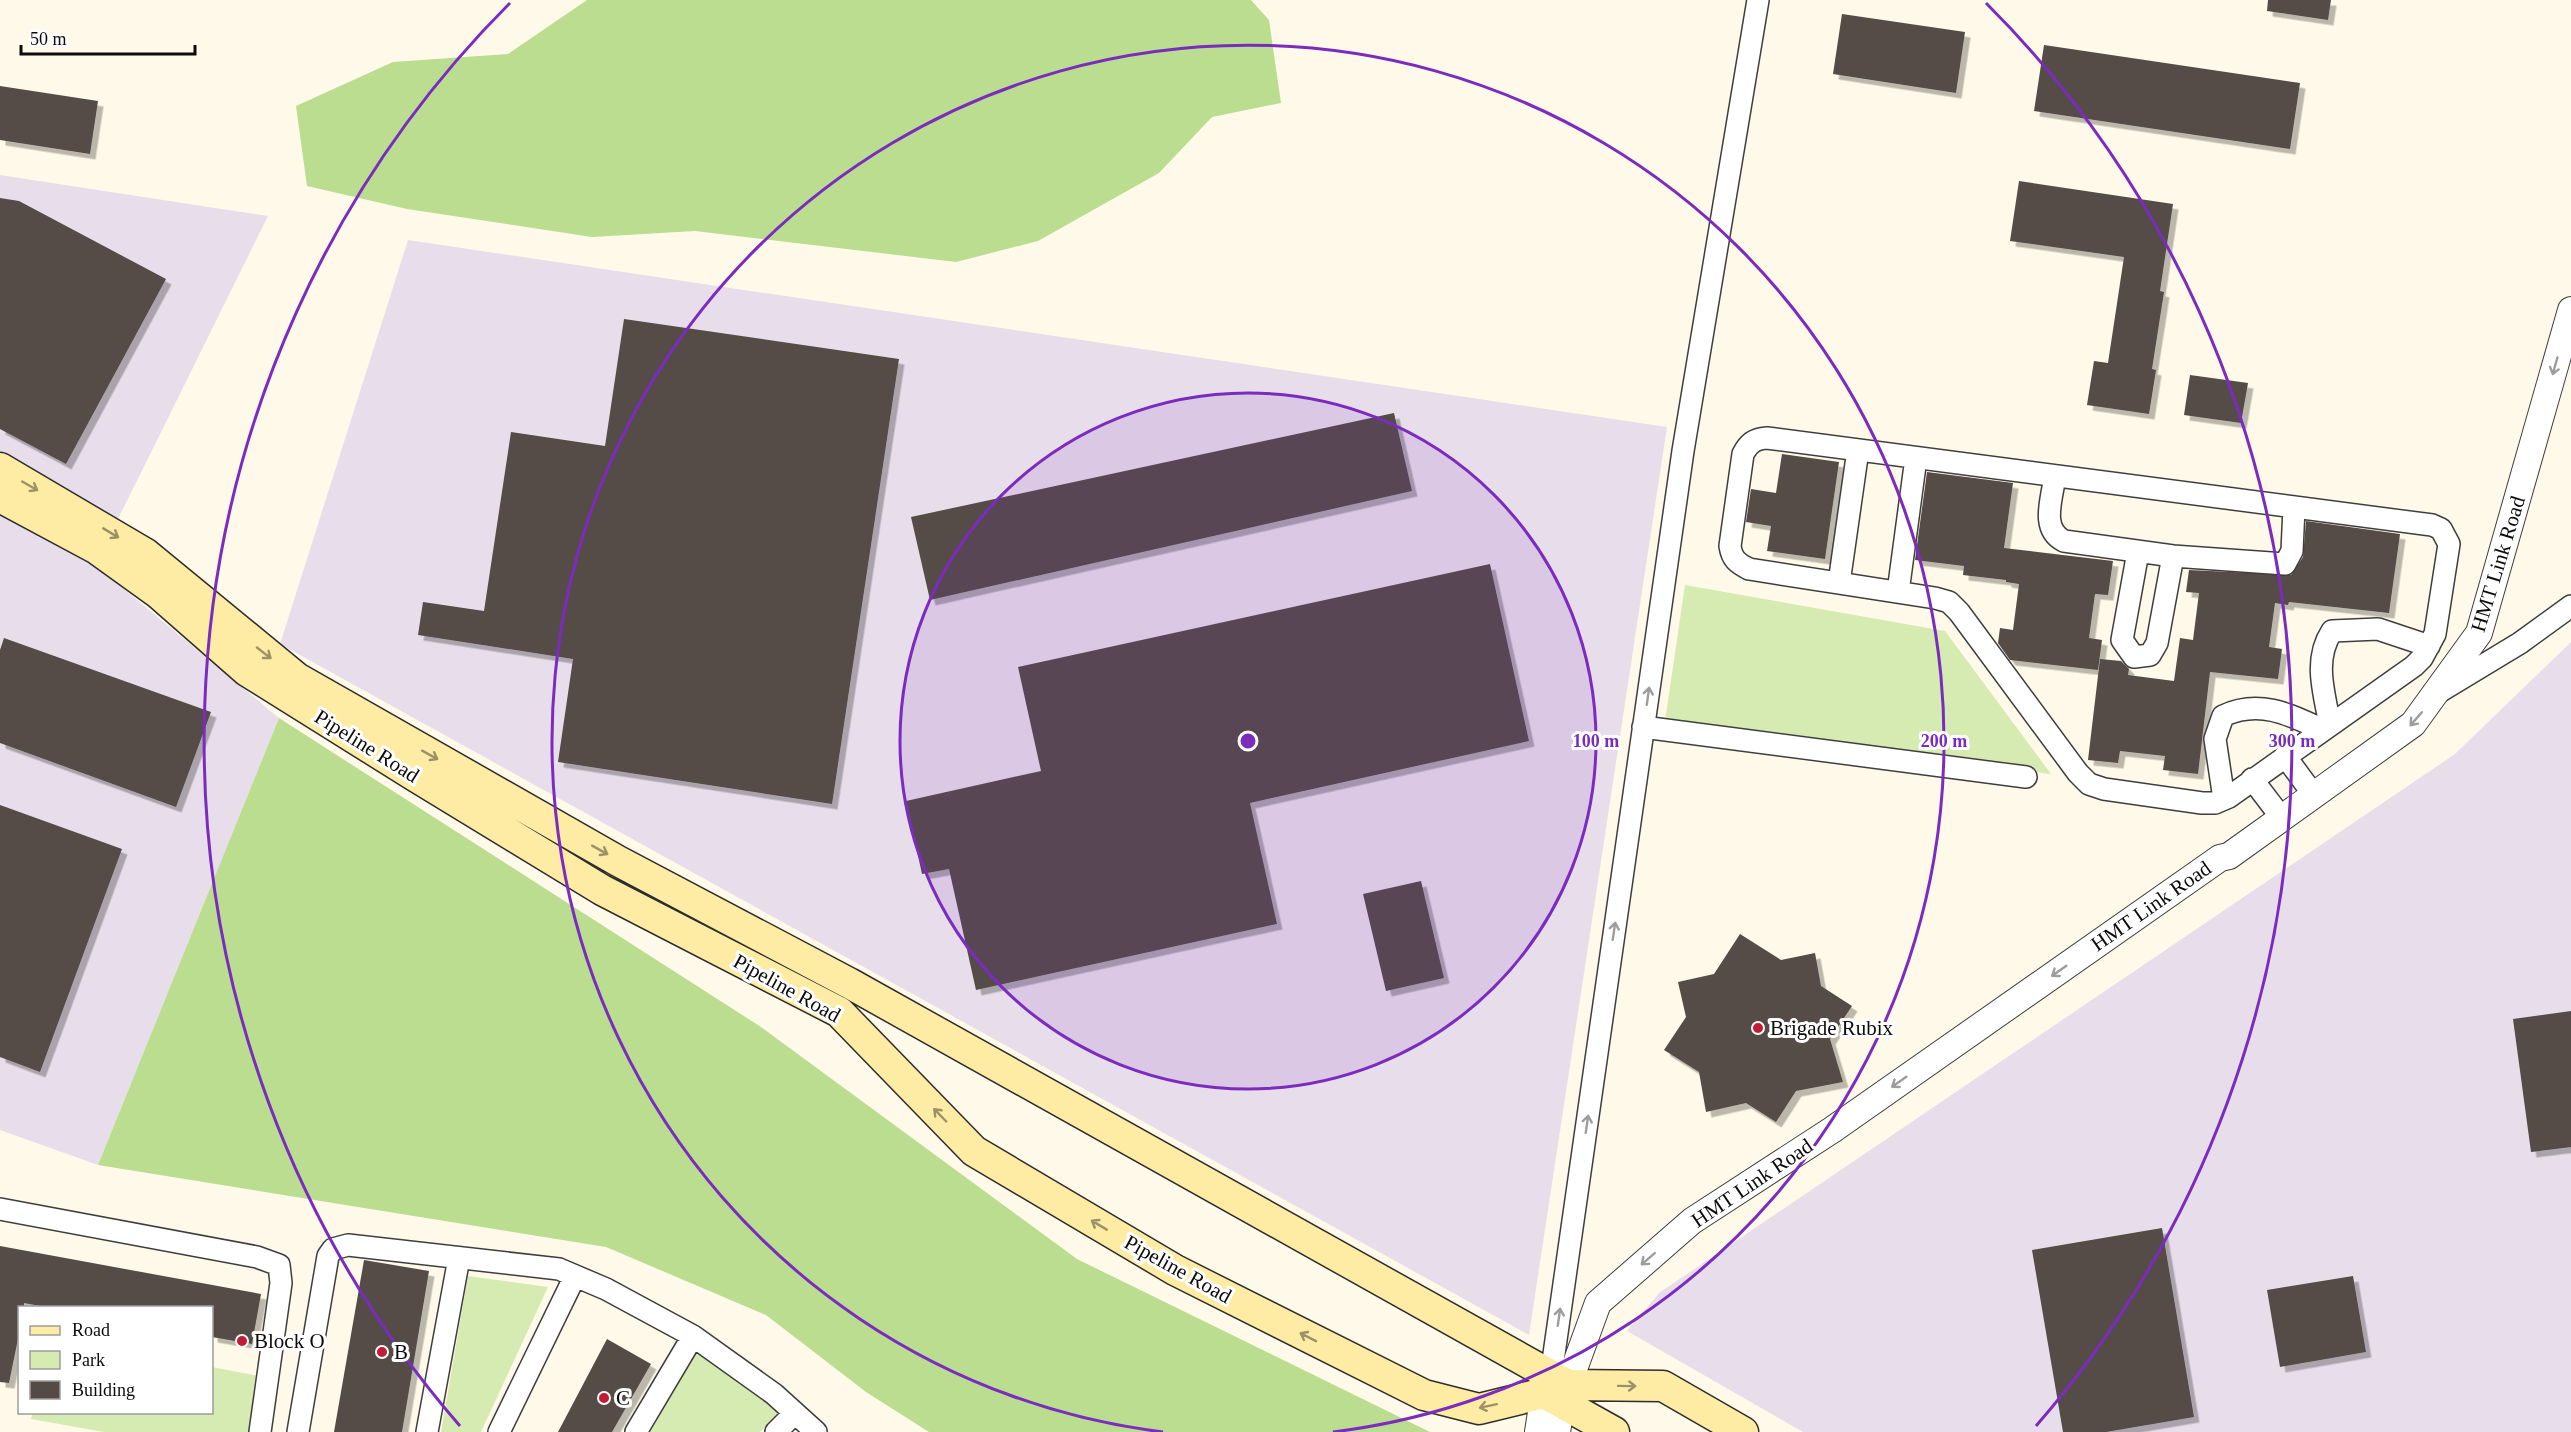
<svg xmlns="http://www.w3.org/2000/svg" width="2571" height="1432" font-family="'Times New Roman',serif">
<style>
.industrial{fill:#e8deeb}
.green{fill:#d5ebb1}
.forest{fill:#badd8f}
.building{fill:#544b47;filter:url(#shadow)}
.lines{fill:none;stroke-linecap:round;stroke-linejoin:round}
.minor-casing{stroke:#3e3e3e;stroke-width:24}
.tertiary-casing{stroke:#3e3e3e;stroke-width:28}
.secondary-casing{stroke:#2d2d2d;stroke-width:33}
.minor{stroke:#fff;stroke-width:21}
.tertiary{stroke:#fff;stroke-width:26}
.secondary{stroke:#ffeca4;stroke-width:30}
.oneway{stroke:#9d9d9d}
.oneway2{stroke:#9d9267}
.ring{fill:none;stroke:#7b2cbf;stroke-width:3}
.poi-dot{fill:#c21c34;stroke:#fff;stroke-width:2}
.labels{text-anchor:middle;stroke-width:6;stroke-linejoin:round;paint-order:stroke}
.street-label{font-size:21px;fill:#0b0b0b;stroke:#fff}
.poi-label{font-size:21px;fill:#0b0b0b;stroke:#fff;text-anchor:start}
.centre{fill:#7b2cbf;stroke:#fff;stroke-width:3}
.ring-label{font-size:18px;text-anchor:middle;font-weight:bold;fill:#7b2cbf;stroke:#fff;stroke-width:6;stroke-linejoin:round;paint-order:stroke}
</style>
<defs>
<filter id="shadow"><feDropShadow dx="5.5" dy="5.5" stdDeviation="0" flood-color="#0004"/></filter>
</defs>
<rect width="100%" height="100%" fill="#fff9e9"/>
<path class="industrial" d="M0,175L268,216L118,519L0,452Z
M408,240L1667,427L1529,1335L280,644Z
M0,486L279,718L98,1165L0,1130Z
M2571,642V1432H1803L1627,1331L1659,1293L2455,754Z"/>
<path class="green" d="M1685,585L1945,631L2051,774L1665,721Z
M468,1276L548,1287L481,1432H441Z
M696,1346L783,1408L760,1432H645Z
M212,1367L259,1376L249,1432H104L31,1419L33,1412H212Z"/>
<path class="forest" d="M587,0H1251L1269,20L1281,103L1212,117L1159,173L1038,241L956,262L695,231L592,237L407,209L307,186L296,106L393,62L508,54Z
M279,718L761,1027L1077,1259L1430,1432H929L866,1392L766,1315L606,1247L98,1165Z"/>
<path class="building" d="M2268,0H2331L2328,20L2267,11Z
M1842,14L1965,32L1956,93L1833,74Z
M2044,45L2300,83L2290,149L2034,111Z
M0,86L98,101L90,154L0,140Z
M2019,181L2173,204L2160,291L2164,292L2152,369L2156,370L2149,414L2087,405L2094,361L2108,363L2124,257L2010,241Z
M0,198L19,201L166,279L66,464L0,429Z
M624,319L899,359L832,804L558,762L573,659L418,635L423,602L484,611L511,432L605,446Z
M2190,375L2248,383L2241,423L2184,415Z
M1394,413L1412,491L930,600L911,517Z
M1782,454L1839,462L1825,559L1767,551L1771,526L1746,522L1751,489L1776,493Z
M1927,472L2013,483L2004,548L2113,561L2108,595L2095,594L2089,638L2102,640L2098,670L2010,660L1998,643L2000,628L2013,630L2019,584L2006,582V580L1963,575L1964,566L1915,560Z
M2306,521L2400,534L2389,613L2289,602L2288,605L2275,603L2269,647L2282,649L2278,679L2210,672L2198,774L2163,770L2165,756L2120,751L2118,763L2088,760L2100,659L2121,661L2129,669L2128,675L2174,681L2180,638L2193,640L2199,593L2186,592L2189,570L2291,575L2303,557Z
M1490,564L1529,741L1250,803L1277,924L976,990L949,869L922,874L906,801L1041,771L1018,667Z
M4,638L211,712L176,807L0,743V650Z
M0,805L122,849L40,1072L0,1057Z
M1421,881L1444,978L1386,991L1363,894Z
M1740,934L1781,960L1815,953L1821,986L1852,1006L1830,1039L1843,1082L1796,1091L1776,1122L1746,1103L1706,1112L1699,1072L1664,1050L1686,1017L1678,982L1714,974Z
M2571,1011V1147L2531,1152L2513,1019Z
M2162,1228L2194,1417L2106,1432H2063L2032,1250Z
M0,1246L261,1294L252,1344L212,1337V1308H51L24,1303V1308H20V1329L9,1383L0,1382Z
M364,1260L429,1271L402,1432H334Z
M2353,1276L2366,1352L2280,1367L2267,1290Z
M607,1339L651,1364L612,1432H558Z"/>
<g class="lines">
<g class="minor-casing">
<path id="minor" d="M1767,438L2432,525L2441,529L2449,544L2435,634L2422,658L2414,666L2229,797L2215,803H2202L2104,789L2089,784L2078,773L1959,612L1949,602L1935,598L1749,569C1737,563 1732,559 1730,546L1743,454C1749,443 1754,439 1767,438Z
M2055,476C2052,499 2040,529 2064,541L2173,556L2285,564L2292,551L2294,508
M2138,552L2122,640L2134,657L2150,655L2157,643L2173,556
M1839,583L1858,450
M1898,592L1916,458
M2439,692L2520,643L2571,606
M2330,725C2324,692 2313,660 2332,631L2378,629L2429,646
M1643,727L2026,777
M2285,756L2313,794
M2252,779L2281,817
M2224,799L2215,739L2223,716C2259,699 2289,714 2323,730
M0,1209L257,1257L279,1265L281,1283L260,1432
M1551,1375L1683,451L1758,0
M298,1432L328,1256L333,1249L348,1245L559,1269L606,1289L693,1336L774,1394L816,1432
M427,1432L459,1258
M499,1432L575,1276
M636,1432L693,1336
M776,1432L795,1413"/>
</g>
<g class="tertiary-casing">
<path id="tertiary" d="M1538,1432L1544,1393L1550,1377
M1557,1432L1562,1402L1598,1303L1692,1221L1832,1130L2220,858L2229,856L2413,724L2479,633L2571,310"/>
</g>
<g class="secondary-casing">
<path id="secondary" d="M0,468L146,554L297,678L618,861L849,983L1568,1385L1663,1386L1743,1432
M0,497L97,549L158,593L247,671L415,776L602,890L839,1012L974,1151L1175,1270L1424,1395L1479,1409L1544,1393L1614,1432"/>
</g>
<use href="#minor" class="minor"/>
<use href="#tertiary" class="tertiary"/>
<use href="#secondary" class="secondary"/>
</g>
<defs><path id="oneway-shaft" d="M-6 0H5M1.5-3L5.5 0L1.5 3" fill="none" stroke-width="1.6" stroke-linecap="round" stroke-linejoin="round" transform="scale(1.5)"/></defs>
<g class="oneway">
<use href="#oneway-shaft" transform="translate(2555 366) rotate(106)"/>
<use href="#oneway-shaft" transform="translate(1648 696) rotate(-82)"/>
<use href="#oneway-shaft" transform="translate(2416 719) rotate(131)"/>
<use href="#oneway-shaft" transform="translate(1614 931) rotate(-82)"/>
<use href="#oneway-shaft" transform="translate(2059 971) rotate(145)"/>
<use href="#oneway-shaft" transform="translate(1899 1082) rotate(145)"/>
<use href="#oneway-shaft" transform="translate(1587 1124) rotate(-82)"/>
<use href="#oneway-shaft" transform="translate(1648 1259) rotate(139)"/>
<use href="#oneway-shaft" transform="translate(1559 1317) rotate(-82)"/>
</g>
<g class="oneway2">
<use href="#oneway-shaft" transform="translate(30 486) rotate(30)"/>
<use href="#oneway-shaft" transform="translate(111 533) rotate(31)"/>
<use href="#oneway-shaft" transform="translate(264 653) rotate(38)"/>
<use href="#oneway-shaft" transform="translate(430 755) rotate(29)"/>
<use href="#oneway-shaft" transform="translate(600 850) rotate(29)"/>
<use href="#oneway-shaft" transform="translate(940 1115) rotate(-134)"/>
<use href="#oneway-shaft" transform="translate(1099 1225) rotate(-149)"/>
<use href="#oneway-shaft" transform="translate(1308 1337) rotate(-153)"/>
<use href="#oneway-shaft" transform="translate(1627 1386) rotate(1)"/>
<use href="#oneway-shaft" transform="translate(1488 1406) rotate(168)"/>
</g>
<circle cx="1248" cy="741" r="348" fill="#7b2cbf" fill-opacity=".12"/>
<g class="ring">
<circle cx="1248" cy="741" r="348"/>
<path d="M1163 1432A696 696 0 1 1 1333 1432"/>
<path d="M460 1426A1044 1044 0 0 1 510 3M1986 3A1044 1044 0 0 1 2036 1426"/>
</g>
<g class="poi-dot">
<circle cx="1758" cy="1028" r="6"/>
<circle cx="242" cy="1341" r="6"/>
<circle cx="382" cy="1352" r="6"/>
<circle cx="604" cy="1398" r="6"/>
</g>
<g class="labels">
<g class="street-label">
<text transform="translate(2498 564) rotate(-73)" y="7">HMT Link Road</text>
<text transform="translate(367 746) rotate(32)" y="7">Pipeline Road</text>
<text transform="translate(2151 906) rotate(-35)" y="7">HMT Link Road</text>
<text transform="translate(787 988) rotate(29)" y="7">Pipeline Road</text>
<text transform="translate(1752 1183) rotate(-34)" y="7">HMT Link Road</text>
<text transform="translate(1178 1269) rotate(29)" y="7">Pipeline Road</text>
</g>
<g class="poi-label">
<text x="1770" y="1035">Brigade Rubix</text>
<text x="254" y="1348">Block O</text>
<text x="394" y="1359">B</text>
<text x="616" y="1405">C</text>
</g>
</g>
<circle cx="1248" cy="741" r="9" class="centre"/>
<g class="ring-label">
<text x="1596" y="747">100 m</text>
<text x="1944" y="747">200 m</text>
<text x="2292" y="747">300 m</text>
</g>
<rect x="18" y="1306" width="195" height="108" fill="#ffffff" stroke="#9d9d9d" stroke-width="1.5"/>
<rect x="30" y="1326" width="30" height="9" fill="#ffeca4" stroke="#9d9d9d" stroke-width="1.5"/>
<text x="72" y="1336" font-size="18" fill="#0b0b0b">Road</text>
<rect x="30" y="1351" width="30" height="18" fill="#d5ebb1" stroke="#9d9d9d" stroke-width="1.5"/>
<text x="72" y="1366" font-size="18" fill="#0b0b0b">Park</text>
<rect x="30" y="1381" width="30" height="18" fill="#544b47" stroke="#9d9d9d" stroke-width="1.5"/>
<text x="72" y="1396" font-size="18" fill="#0b0b0b">Building</text>
<path d="M21 45v9h174v-9" fill="none" stroke="#0b0b0b" stroke-width="3"/>
<text x="30" y="45" font-size="18" fill="#0b0b0b" stroke="#ffffff" stroke-width="4.5" paint-order="stroke">50 m</text>
</svg>
